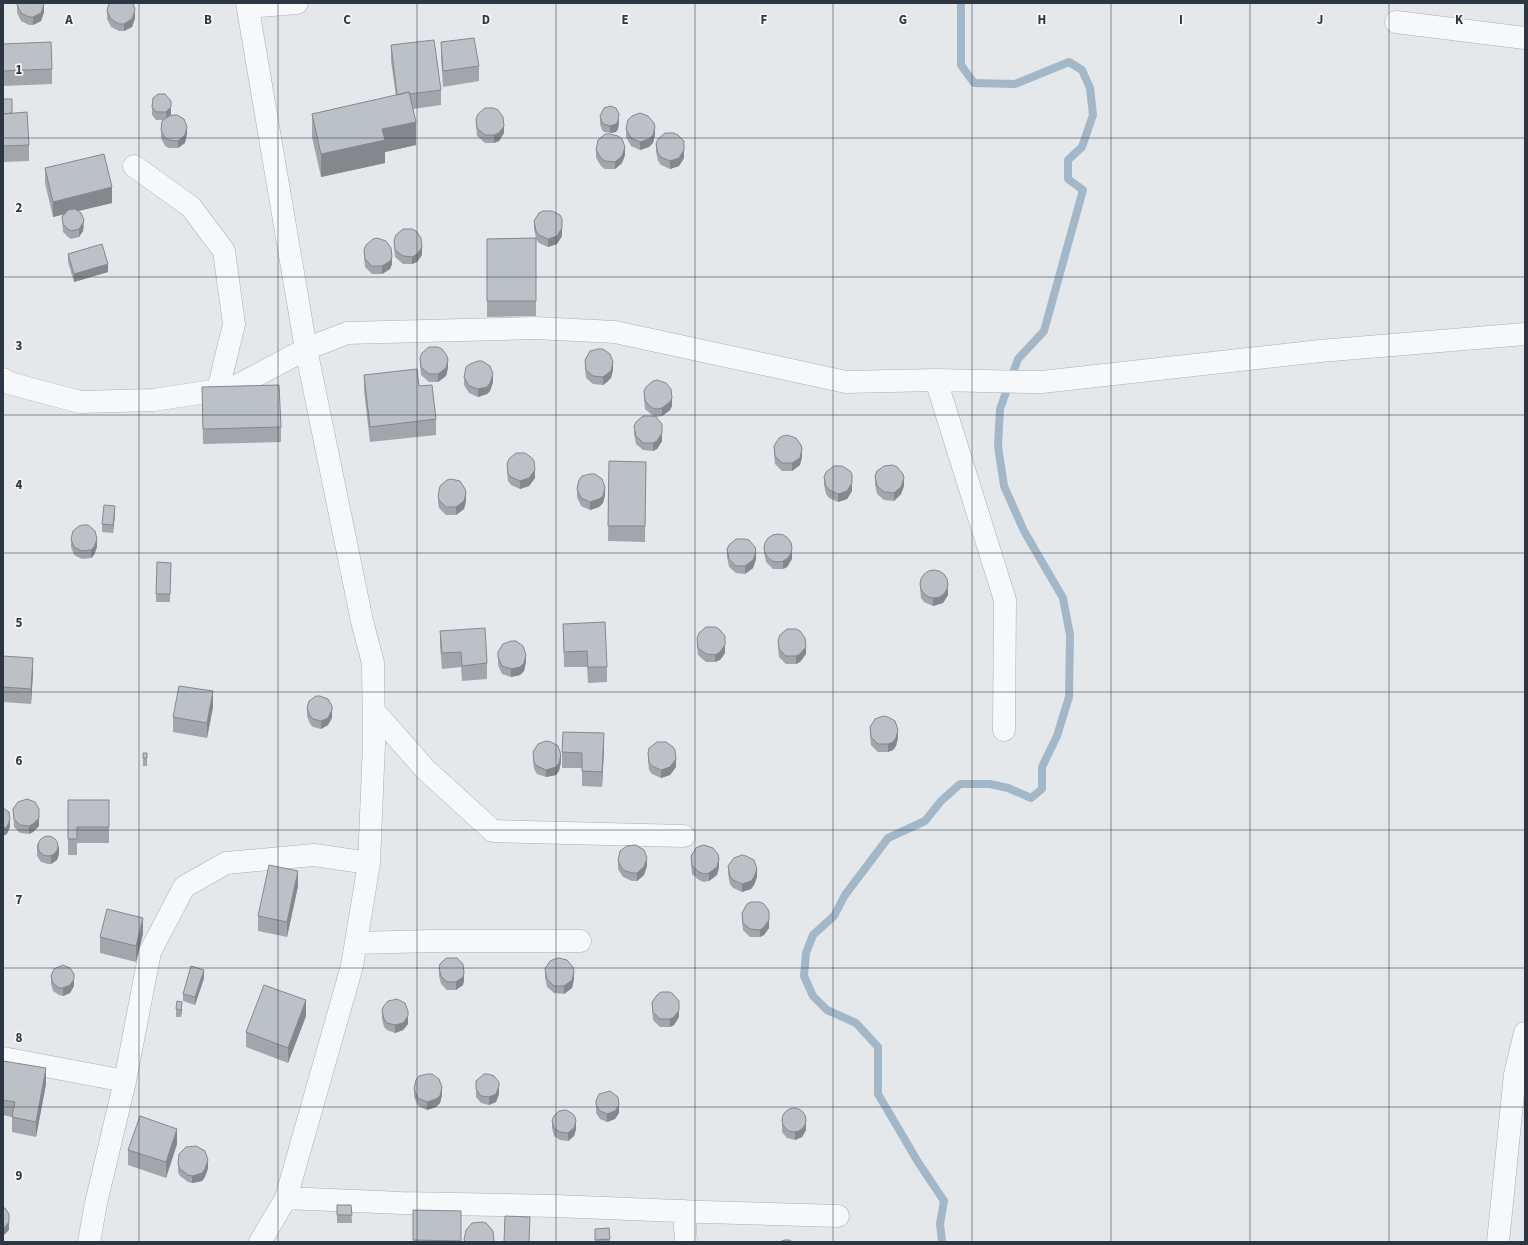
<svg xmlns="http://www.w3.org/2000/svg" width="1528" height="1245" font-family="'Source Sans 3',sans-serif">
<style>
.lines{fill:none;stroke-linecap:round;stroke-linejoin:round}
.stream{stroke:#a2b8c8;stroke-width:8}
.minor-casing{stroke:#a9afb5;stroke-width:23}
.minor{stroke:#f7f8fa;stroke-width:22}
.wall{fill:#a2a6ac}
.shaded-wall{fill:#84878c}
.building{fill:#bcc1c8;stroke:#84878c}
.grid{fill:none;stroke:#2d3743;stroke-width:1;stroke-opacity:0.55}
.grid-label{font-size:13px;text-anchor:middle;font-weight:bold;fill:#2d3743;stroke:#f4f6f8;stroke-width:3.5;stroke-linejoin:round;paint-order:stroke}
</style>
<rect width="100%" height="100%" fill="#e4e8eb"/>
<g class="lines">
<path class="stream" d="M942,1242L940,1224L944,1201L918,1162L878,1094V1047L856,1023L827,1010L813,996L804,976L806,953L813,935L834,916L845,895L888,838L925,821L941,801L960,784H990L1008,788L1031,798L1042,789V767L1057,736L1069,697L1070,635L1063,598L1024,531L1004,486L998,446L1000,409L1018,359L1044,331L1083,190L1068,179V160L1082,147L1093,115L1090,88L1082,70L1069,62L1015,84L974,83L961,65V3"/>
<g class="minor-casing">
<path id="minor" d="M247,3L306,349L362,621L373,663L374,744L369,863L352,966L286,1198L260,1242
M248,7L297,3
M1396,22L1525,38
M134,166L191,207L224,251L234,324L218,390
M3,379L9,383L80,402L153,400L233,388L306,349L347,333L535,328L615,332L846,382L936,380L1029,382H1042L1320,351L1525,334
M936,380L1005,600L1004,730
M374,711L425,769L493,831L684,836
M356,943L434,941H580
M3,1058L125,1081
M286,1198L401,1203L555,1206L704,1212L838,1216
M684,1211L686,1242
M89,1242L96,1203L125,1081L150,952L184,887L226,863L314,855L369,863
M1498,1242L1515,1074L1525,1033"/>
</g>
<use href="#minor" class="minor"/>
</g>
<path class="wall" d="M17,3L44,12L41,21L33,25H29L21,21L17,13Z
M107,11L135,18L132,27L124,31H119L111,27L107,19Z
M441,42L479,66V81L443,87L441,57Z
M3,44L52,69V84L3,86Z
M391,45L441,90V105L413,109L416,145L385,152V163L321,177L312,137V114L396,96L391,61Z
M3,99L12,113L29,145V161L3,162Z
M152,107L171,109V115L187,134L185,143L178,148H169L165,146L161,138V130L164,120H156L152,115Z
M600,116L619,122L618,129L616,132L610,133L604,132L602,130L600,124Z
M476,119L504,133L499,141L494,143H485L477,136L476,126Z
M626,129L655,135L653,143L649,147L640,150L631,146L626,137Z
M656,144L684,158L679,166L670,169L661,165L658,161L656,152Z
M596,150L625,155L622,163L615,169H605L601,166L596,158Z
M45,168L112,203L78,211L84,227L83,231L79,237L71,239L68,237L63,232L62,217L64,214L53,217L45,183Z
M534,221L562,236L557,244L548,247L539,243L536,239V316L487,317V239L536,238L534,229Z
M394,240L422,255L417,262L412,264H403L395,257L394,248Z
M364,250L392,264L390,269L382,274H372L365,267L364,257Z
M68,254L108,272L74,282L68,262Z
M420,358L448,368L446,376L438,382H429L421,375L420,365Z
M585,360L613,370L611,378L607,382L603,385L593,384L586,378L585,368Z
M364,375L436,419V435L370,442L364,391Z
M464,377L493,382L490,391L487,394L478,397L469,393L464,385Z
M202,387L281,427V442L203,444Z
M644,391L672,406L670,410L662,416L657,417L652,415L645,409L644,399Z
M634,426L662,441L657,449L653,451L643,450L636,444L634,434Z
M774,446L802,457L800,465L792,471H782L775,464L774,454Z
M609,461L646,462L645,542L608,541Z
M507,464L535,478L529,486L520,489L511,485L508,481L507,472Z
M875,476L904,486L901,494L894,501L884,500L877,494L875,484Z
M824,477L852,491L847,499L838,502L829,498L826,494L824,485Z
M577,489L605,495L603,503L599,507L590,510L581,506L577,497Z
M438,496L466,501L464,509L456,515H446L439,508L438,503Z
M115,514L113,533L102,532V524Z
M71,539L97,547L94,555L91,558L82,559L74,555L71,547Z
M764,545L792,559L787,567L783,569H773L766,562L764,552Z
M727,549L756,559L753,568L745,574L736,573L729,567L727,557Z
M171,563L170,602H156V594Z
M920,581L948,591V595L943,603L933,606L924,602L921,598L920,589Z
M563,624L607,667V682L588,683L587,667H564Z
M440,631L487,663V679L462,681L461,667L442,669L440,646Z
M697,638L725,653L720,660L715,662H706L698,655L697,646Z
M778,640L806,654L800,662L796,664H786L779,657L778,647Z
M498,652L526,662L524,671L520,675L511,677L502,674L498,665Z
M3,656L33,673L31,704L3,702Z
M213,707L207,738L173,732V717Z
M307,708L332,718L328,725L321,729L313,727L310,724L307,716Z
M870,727L898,738L896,746L893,750L888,752H878L871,745L870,735Z
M604,749L602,787L582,786V768H562V752Z
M533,752L561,762L559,771L556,775L546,777L537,774L534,769L533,760Z
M143,753H147V766H143Z
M648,753L676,767L670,775L661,778L652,774L649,770L648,761Z
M68,800H109V843H77V855H68Z
M13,809L39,817V826L33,832L29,834L20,833L14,827Z
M37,844L59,854L57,860L51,864H48L41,862L37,856Z
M691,856L719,867L717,875L709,881L704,882L699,880L692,874L691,864Z
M618,861L647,866L644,875L637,881H632L623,877L618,869Z
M728,866L757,877L754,885L751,889L742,892L733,888L730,884L728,874Z
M298,886L287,937L258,931V916Z
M742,913L769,928L764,935L760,937H750L743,930L742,921Z
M143,934L136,962L100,953V937Z
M439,968L464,980L463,985L456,990H447L441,984L439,976Z
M545,969L574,979L572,988L564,994L554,993L547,987L545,977Z
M51,976L74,986L70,993L63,996L59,995L53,991L51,984Z
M204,978L195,1005L183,1001V994Z
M652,1002L679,1017L674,1025L670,1027H660L653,1020L652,1010Z
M176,1009H182L181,1017H176Z
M382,1011L408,1019V1024L403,1030L395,1033L387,1030L384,1027L382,1019Z
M306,1016L288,1063L246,1047V1032Z
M3,1061L46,1084L36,1137L12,1132V1117L3,1115Z
M476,1081L499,1094L496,1102L489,1105L481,1103L476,1097Z
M414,1089L442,1095L440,1103L436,1107L427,1110L418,1106L414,1097Z
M596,1101L619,1113L615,1119L607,1122L600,1119L596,1113Z
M552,1120L576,1129L574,1136L568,1141L560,1140L554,1136L552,1128Z
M782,1120L806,1130L802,1137L795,1140L787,1138L782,1132Z
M177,1144L166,1178L128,1165V1150Z
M178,1164L208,1168L205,1177L202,1181L192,1183L188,1182L180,1176L178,1172Z
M337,1205H351L352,1223H337Z
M413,1210L461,1211V1242H413Z
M609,1228L610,1242H595V1229Z"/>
<path class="shaded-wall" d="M44,4V12L41,21L33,25V17Z
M135,10V18L132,27L124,31V24Z
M171,101V115L166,120V112Z
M619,114V122L618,129L616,132L610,133V126Z
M416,122V145L385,152V163L321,177V154L382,129Z
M504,126V133L499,141L494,143V135Z
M187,127V134L185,143L178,148V141Z
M655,127V135L653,143L649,147L640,150V142Z
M625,147V155L622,163L615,169V162Z
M684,150V158L679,166L670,169V161Z
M112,187V203L53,217V202Z
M84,220L83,231L79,237V229Z
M562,228V236L557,244L548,247V239Z
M422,247V255L417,262L412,264V257Z
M392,257V264L390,269L382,274V266Z
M108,264V272L74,282V274Z
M448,360V368L446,376L438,382V374Z
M613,362V370L611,378L607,382L603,385V377Z
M493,374V382L490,391L487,394L478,397V389Z
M672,398V406L670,410L662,416V408Z
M662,433V441L657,449L653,451V443Z
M802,449V457L800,465L792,471V463Z
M535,470V478L529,486L520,489V481Z
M904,478V486L901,494L894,501V493Z
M852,483V491L847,499L838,502V494Z
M605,487V495L603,503L599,507L590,510V502Z
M466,493V501L464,509L456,515V507Z
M115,506V514L113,533V525Z
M97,539V547L94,555L91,558V550Z
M756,552V559L753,568L745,574V566Z
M792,552V559L787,567L783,569V561Z
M948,583V595L943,603L933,606V598Z
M725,645V653L720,660L715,662V655Z
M806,647V654L800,662L796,664V656Z
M526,655V662L524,671L520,675L511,677V669Z
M33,658V673L31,704V689Z
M213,691V707L207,738V723Z
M332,710V718L328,725L321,729V721Z
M898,730V738L896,746L893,750L888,752V744Z
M604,733V749L602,787V772Z
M561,755V762L559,771L556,775L546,777V770Z
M676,759V767L670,775L661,778V770Z
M39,809V826L33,832L29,834V826Z
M10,819V827L7,834L3,836V828Z
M59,846V854L57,860L51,864V856Z
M647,858V866L644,875L637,881V873Z
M719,859V867L717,875L709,881V873Z
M757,869V877L754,885L751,889L742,892V884Z
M298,871V886L287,937V922Z
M143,918V934L136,962V946Z
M769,920V928L764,935L760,937V930Z
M204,970V978L195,1005V997Z
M574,972V979L572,988L564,994V986Z
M464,973V980L463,985L456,990V982Z
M74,979V986L70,993L63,996V988Z
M306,1000V1016L288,1063V1048Z
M182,1002V1009L181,1017V1010Z
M679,1010V1017L674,1025L670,1027V1019Z
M408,1011V1024L403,1030L395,1033V1025Z
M46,1068V1084L36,1137V1122Z
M499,1086V1094L496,1102L489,1105V1097Z
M442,1087V1095L440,1103L436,1107L427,1110V1102Z
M619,1105V1113L615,1119L607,1122V1114Z
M576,1121V1129L574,1136L568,1141V1133Z
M806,1122V1130L802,1137L795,1140V1132Z
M177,1129V1144L166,1178V1162Z
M208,1160V1168L205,1177L202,1181L192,1183V1176Z
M9,1222V1230L3,1236V1229Z"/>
<path class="building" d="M17,3H44V4L41,13L33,17H29L21,13L17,5Z
M109,3H133L135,10L132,19L124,24H119L111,19L107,11Z
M474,38L479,66L443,71L441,42Z
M434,40L441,90L410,94L409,92L397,95L391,45Z
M51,42L52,69L3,71V44Z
M409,92L416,122L382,129L385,140L321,154L312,114Z
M158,94H165L171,101V107L166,112H156L152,107L153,98Z
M3,99H12V113L3,114Z
M610,106L616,108L619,114L618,121L616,124L610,126L604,124L602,122L600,116L604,108Z
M485,108H494L498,110L503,117L504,126L499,133L494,135H485L477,128L476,119L478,114Z
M27,112L29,145L3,146V114Z
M640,113L648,116L654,123L655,127L653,135L649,139L640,142L631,138L626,129L628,120L632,116Z
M173,115H177L184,119L187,127L185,135L178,141L169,140L165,138L161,130L162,121L169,116Z
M665,133H674L678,135L684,141V150L679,158L670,161L661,157L658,153L656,144L658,139Z
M605,134H610L618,136L622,139L625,147L622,156L615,162L605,161L601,158L596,150L598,140Z
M104,154L112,187L53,202L45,168Z
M75,209L81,213L84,220L83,223L79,229L71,231L68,229L63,224L62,217L68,210Z
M543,211H552L560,215L562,219V228L557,236L548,239L539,235L536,231L534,221L539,213Z
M403,229H412L416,231L421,238L422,247L417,254L412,257L403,256L395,250L394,240L396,235Z
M377,238L386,241L391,248L392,257L390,261L382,266H372L365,259L364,250L366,245L373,239Z
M536,238V301H487V239Z
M102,244L108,264L74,274L68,254Z
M429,347H438L442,349L447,356L448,360L446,368L438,374H429L421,367L420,358L422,353Z
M598,349H603L610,354L613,362L611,371L603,377L593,376L586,370L585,360L590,351Z
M478,361H482L490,366L493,374L490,383L487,387L478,389L469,386L464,377L466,367L470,364Z
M417,369L419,386L432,385L436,419L370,427L364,375Z
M657,380L666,383L671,389L672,398L670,402L662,408L657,409L652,408L645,401L644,391L646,387L653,381Z
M279,385L281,427L203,429L202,387Z
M643,416H652L656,417L662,424V433L657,441L653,443H643L636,436L634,426L636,422Z
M787,435L796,438L801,445L802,449L800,458L792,463H782L775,456L774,446L779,438L783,436Z
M516,453H525L532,458L534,461L535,470L529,478L520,481L511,477L508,473L507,464L509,459Z
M609,461L646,462L645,526H608Z
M893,465L897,467L903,474L904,478L901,487L894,493L884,492L877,486L875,476L877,471L884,466Z
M834,466H842L850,471L852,474V483L847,491L838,494L829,490L826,486L824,477L826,472Z
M590,474H595L602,479L605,487L603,496L599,499L590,502L581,498L577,489L579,480L582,476Z
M451,479L460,481L465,489L466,493L464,501L456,507H446L439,500L438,496L440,486L447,480Z
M104,505L115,506L113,525L102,524Z
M83,525H88L95,531L97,539L94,547L91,550L82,551L74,547L71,539L73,531L79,526Z
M764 548a14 14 0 1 1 28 0a14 14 0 1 1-28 0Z
M736,539H745L749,540L755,547L756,552L753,560L745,566H736L729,559L727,549L729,545Z
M157,562L171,563L170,594H156Z
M920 584a14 14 0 1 1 28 0a14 14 0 1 1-28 0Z
M605,622L607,667H588L587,651L564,652L563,624Z
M706,627H715L719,629L725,636V645L720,652L715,655L706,654L698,648L697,638L699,633Z
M485,628L487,663L462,666L461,652L442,653L440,631Z
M787,629H796L800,631L805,638L806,647L800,654L796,656H786L779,649L778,640L780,635Z
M511,641H516L523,646L526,655L524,663L520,667L511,669L502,666L498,657V652L503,644Z
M3,656L33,658L31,689L3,687Z
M179,686L213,691L207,723L173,717Z
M316,696H320L328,699L332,706V710L328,718L321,721L313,719L310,716L307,708L309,701Z
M883,716L888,717L895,721L898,730L896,738L893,742L888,744H878L871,737L870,727L875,719Z
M563,732L604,733L602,772L582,771V753L562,752Z
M546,741L551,742L558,746L561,755L559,763L556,767L546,770L537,766L534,762L533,752L538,744Z
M657,742H666L673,747L675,750L676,759L670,767L661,770L652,766L649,762L648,753L649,748Z
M143,753H147V758H143Z
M27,799L35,802L39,809V818L33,824L29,826L20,825L14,819L13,809L18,802Z
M68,800H109V827H77V839H68Z
M3,808L9,812L10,819L7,827L3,828Z
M38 846a10 10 0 1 1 20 0a10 10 0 1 1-20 0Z
M636,845L644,850L647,858L644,867L637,873H632L623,870L618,861L620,851L627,846Z
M704,845L713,848L718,854L719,859L717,867L709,873L704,874L699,872L692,866L691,856L696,848L700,846Z
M742,855L746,856L754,860L757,869L754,877L751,881L742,884L733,880L730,876L728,866L734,858Z
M269,865L298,871L287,922L258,916Z
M751,902H760L764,904L769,911V920L764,927L760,930L750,929L743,923L742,913L747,904Z
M107,909L143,918L136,946L100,937Z
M446,958H457L463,964L464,973L463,977L456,982H447L441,976L439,968L440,964Z
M559,958L567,960L573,967L574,972L572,980L564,986H554L547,979L545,969L550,961L555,959Z
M63,965L70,968L74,974V979L70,985L63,988H59L53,983L51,976L54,969Z
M191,966L204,970L195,997L183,994Z
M264,985L306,1000L288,1048L246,1032Z
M661,992H670L673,994L679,1001V1010L674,1017L670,1019H660L653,1012L652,1002L657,995Z
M397,999L405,1003L408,1011V1016L403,1023L395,1025L387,1023L384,1019L382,1011L383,1007L388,1001Z
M177,1001L182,1002L181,1010L176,1009Z
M3,1061L46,1068L36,1122L12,1117L15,1102L3,1100Z
M427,1074H432L439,1079L442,1087L440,1096L436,1099L427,1102L418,1098L414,1089L416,1080L419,1076Z
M484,1074H488L494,1076L499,1082V1086L496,1094L489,1097L481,1096L476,1089V1081Z
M610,1091L618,1097L619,1105L615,1111L607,1114L600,1111L596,1105V1101L599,1094Z
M782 1120a12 12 0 1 1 24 0a12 12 0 1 1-24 0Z
M566,1110L573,1114L575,1117L576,1121L574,1128L568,1133L560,1132L554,1128L552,1120L554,1116L559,1111Z
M140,1116L177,1129L166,1162L128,1150Z
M196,1146L205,1151L208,1160L205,1169L202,1173L192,1176L188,1175L180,1169L178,1164L179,1154L186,1147Z
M337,1205H351L352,1215H337Z
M3,1208H5L9,1214V1222L3,1229Z
M413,1210L461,1211V1241L413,1240Z
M505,1216L530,1217L529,1242H504Z
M482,1222L486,1223L493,1231L494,1241L493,1242H466L464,1240L466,1230L472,1223Z
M609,1228L610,1239L595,1240V1229Z
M785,1240H789L793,1242H779Z"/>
<path class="grid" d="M139,3V1242M278,3V1242M417,3V1242M556,3V1242M695,3V1242M833,3V1242M972,3V1242M1111,3V1242M1250,3V1242M1389,3V1242M3,138H1525M3,277H1525M3,415H1525M3,553H1525M3,692H1525M3,830H1525M3,968H1525M3,1107H1525"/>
<g class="grid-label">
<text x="69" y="24">A</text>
<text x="208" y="24">B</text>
<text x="347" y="24">C</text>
<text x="486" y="24">D</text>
<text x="625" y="24">E</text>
<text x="764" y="24">F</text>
<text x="903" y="24">G</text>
<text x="1042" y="24">H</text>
<text x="1181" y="24">I</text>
<text x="1320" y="24">J</text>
<text x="1459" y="24">K</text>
<text x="19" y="74">1</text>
<text x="19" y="212">2</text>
<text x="19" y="350">3</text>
<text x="19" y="489">4</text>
<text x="19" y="627">5</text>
<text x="19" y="765">6</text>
<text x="19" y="904">7</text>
<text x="19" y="1042">8</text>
<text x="19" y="1180">9</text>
</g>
<rect width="1528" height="1245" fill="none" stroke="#2d3743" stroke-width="8"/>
</svg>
